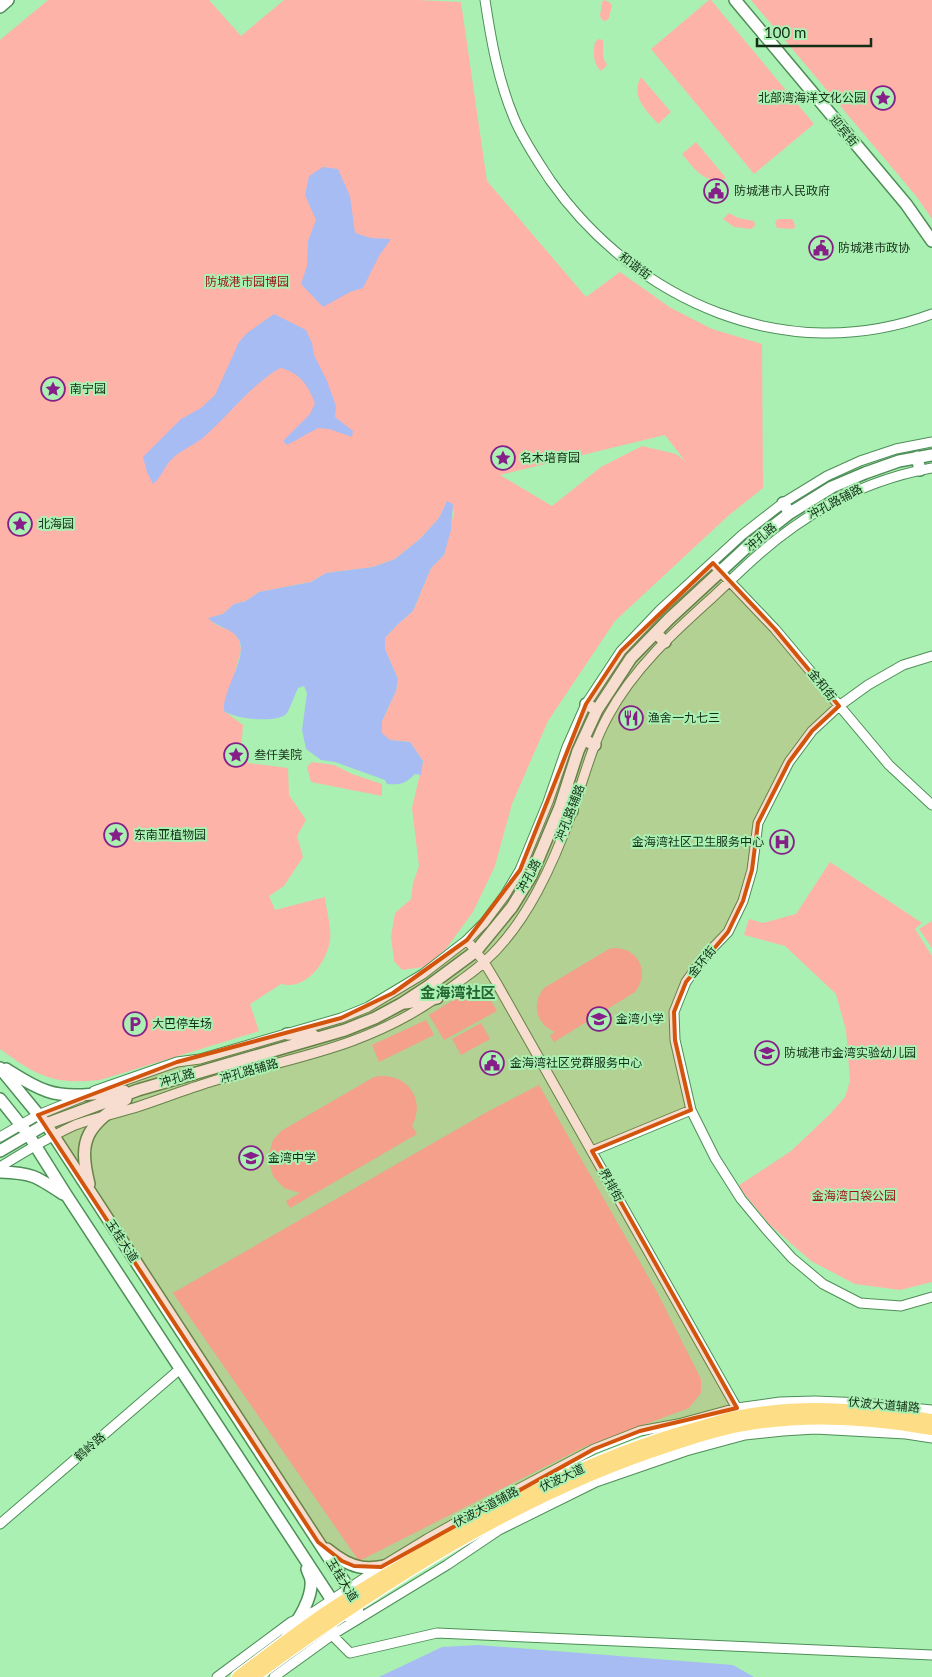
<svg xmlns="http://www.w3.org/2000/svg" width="932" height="1677" font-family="Lato,'Noto Sans SC',sans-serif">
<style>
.green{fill:#feb3a9;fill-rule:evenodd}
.water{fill:#a6bcf3}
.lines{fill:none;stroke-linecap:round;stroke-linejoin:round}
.street-casing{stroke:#4d8e57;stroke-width:11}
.secondary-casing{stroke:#4d8e57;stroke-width:14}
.primary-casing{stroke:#fff;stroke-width:15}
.street{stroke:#fff;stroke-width:9}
.secondary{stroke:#fff;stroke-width:11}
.primary{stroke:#fddd85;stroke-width:12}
.marked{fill:#d3550d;fill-opacity:0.2;stroke:#d3550d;stroke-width:4;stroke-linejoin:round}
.labels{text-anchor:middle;stroke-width:4;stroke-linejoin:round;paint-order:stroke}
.poi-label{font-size:12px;fill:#132e17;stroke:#abf0b3;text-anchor:start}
.street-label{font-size:12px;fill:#132e17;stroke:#abf0b3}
.park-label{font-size:12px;fill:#991113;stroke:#abf0b3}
.quarter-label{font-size:15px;font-weight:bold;fill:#236631;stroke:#abf0b3}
</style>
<rect width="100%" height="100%" fill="#abf0b3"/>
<path class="green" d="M48,0H209L241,36L284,0H417L461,2L487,181L586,297L620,272L671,308L712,329L762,344L763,488L728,516L615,621L548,721L512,804L495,866L473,912L445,950L424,967L402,970L394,961L391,937L395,913L411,899L413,883L419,866L412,808L423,761L410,742L390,740L382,734V721L396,691L398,679L385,649V638L397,625L413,611L431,568L444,555L454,512L447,501L439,518L421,538L395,559L373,567L326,573L311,582L259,592L246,601L234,604L223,614L209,618C220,634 238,622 241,650L224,711L243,725L241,752L248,763L288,768L289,795L306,820L297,836L303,857L284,886L269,896L275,910L325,897C326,909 332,929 330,940C327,962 306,991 281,984L250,1004L259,1031L100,1080C53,1085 37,1076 0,1049V40ZM665,435L685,461L676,454L642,446L601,467L552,506L500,475Z
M604,0L609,2L612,5L609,18L606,21L602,20L600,16L602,2Z
M709,0H711L814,124L754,174L651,49Z
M751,0H932V219L916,196Z
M599,39L603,40V57L607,65L601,71C593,64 593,53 595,42Z
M641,77L671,112L658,124C646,110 630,96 641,77Z
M696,142L726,178C705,186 694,168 682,154Z
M729,213L738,218L754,221L755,226L751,229L734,227L723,219Z
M778,219H792L794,222L795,227L793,229L777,228L775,222Z
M312,762L334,765L352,774L382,784V796L311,782L307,767Z
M830,862L922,923L915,929L932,956V1282L900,1290L855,1284L811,1261L769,1224L738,1186L791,1151L830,1114L845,1097L850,1081L846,1030L836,994L785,946L744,935L749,919L763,923L796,914Z
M932,921V948L919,929Z
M613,948C638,947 651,972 635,992L554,1042L550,1036L555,1032C536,1024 531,1004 544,988L609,949Z
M478,989L487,994L497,1011L444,1040L429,1015L468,991Z
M426,1020L434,1035L379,1062L372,1045Z
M481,1023L490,1039L461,1055L452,1039Z
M380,1076C408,1074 426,1100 412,1126L417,1134L290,1208L286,1201L300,1193L284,1188L273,1176L268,1158L273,1140L281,1131L374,1077Z
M539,1085L657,1292L701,1379V1393L689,1408L584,1447L359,1561L173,1293L487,1112Z"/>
<path class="water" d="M323,167L338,169L350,196L355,233L371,238L391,239L379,256L363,288L350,292L323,307L301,284L307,266L308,241L316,220L305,195L309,176Z
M274,314L306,330L312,343L314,355L327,381L336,406L335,417L353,431L352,437L329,429L318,428L287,445L283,441L310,414L315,403C308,385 299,372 280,368C251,385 230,414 205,436C195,445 180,450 171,460C163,468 162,477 153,484L147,472L143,457L181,419L201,408L215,395L239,342L247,333Z
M447,501L453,504L451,530L444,555L431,568L413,611L397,625L385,638V649L398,679L396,691L382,721V733L390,740L410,742L423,761L421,775L415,774C405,784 401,785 387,784L385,780L335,762L321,760L306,749L302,730L307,693L304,686L298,688C296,692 289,711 287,713C279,724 234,719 224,711C222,691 248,657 239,640C232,627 217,628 208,618L223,614L234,604L246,601L259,592L311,582L326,573L373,567L395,559L421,538L439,518Z
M478,1645L733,1665L754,1677H379L442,1647Z"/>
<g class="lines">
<g class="street-casing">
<path id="street" d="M485,0C491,40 498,80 514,118C523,140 537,160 550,180C636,302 787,368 932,314
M716,567L775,629L889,765L932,805
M932,656L903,665L868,685L839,706L812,731L789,762L758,823L752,870L743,901L728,932L704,957L686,982L674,1012L675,1040L691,1110L715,1158L741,1199L765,1228L792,1258L823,1284L860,1303L901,1306L932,1297
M467,940L484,962L496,982L739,1412
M94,1091L177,1062L200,1059L341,1018L368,1007L423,974L467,940L484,923L505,895L520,870L548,802L567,747L586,704L621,651L660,610L742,535L783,503L827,476L860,461L896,449L932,442
M0,1137L38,1115L82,1097
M592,1151L691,1110
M0,1167C24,1152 49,1137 75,1125C96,1117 119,1113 140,1106C164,1098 187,1089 210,1082C257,1067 306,1058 352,1041C395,1025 424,1008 460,981C468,975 477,969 484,962C527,924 554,862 573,809C584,778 592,745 608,716C634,668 673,633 713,597C728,583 743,568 758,555C809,510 865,480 932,468
M0,1524L180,1369
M334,1630L332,1635L350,1653L437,1633L932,1655
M217,1677L291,1622L315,1611L381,1567L427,1539L486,1506L594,1449L640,1431L678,1424L737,1408L780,1402L815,1401L864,1403L932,1410
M274,1677L332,1635L447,1565L499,1530L596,1482L686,1451L745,1435L783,1431L815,1429L906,1434L932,1438"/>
</g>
<g class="secondary-casing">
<path id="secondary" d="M735,0L906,204L932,241
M0,7L8,0
M917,457L920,470
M783,503L790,513
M656,633L665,642
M586,704L597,710
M584,740L595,745
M560,807L572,811
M405,1003L437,998
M287,1034L313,1035
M0,1068L46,1124L353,1595L358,1603L357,1618L341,1614L67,1196L28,1134L0,1099
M6,1069C19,1077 32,1086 47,1091C70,1099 99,1093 124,1091
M0,1151L46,1124L138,1090L345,1030L375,1018L401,1004L430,985L476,951L512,907L531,876L560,807L578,751L597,710L631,658L669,619L750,544L790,513L832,487L865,473L899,461L932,455
M0,1172C32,1173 36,1176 63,1194
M89,1184C77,1136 89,1127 126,1099
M327,1549C357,1574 370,1569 405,1562
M283,1643C293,1627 313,1601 311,1581C311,1577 308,1573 307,1569"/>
</g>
<g class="primary-casing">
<path id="primary" d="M238,1677C265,1657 291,1637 318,1618C348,1597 381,1578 412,1559C501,1506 593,1457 693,1429C709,1425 725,1419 741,1416C801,1404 872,1409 932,1420
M253,1677C378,1585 519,1494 668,1446C692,1438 718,1429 744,1425C805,1414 871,1418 932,1429"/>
</g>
<use href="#street" class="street"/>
<use href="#secondary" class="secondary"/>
<use href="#primary" class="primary"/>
</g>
<path class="marked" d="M713,563L775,629L839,706L812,731L789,762L758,823L752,870L743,901L728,932L686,982L674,1012L675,1040L691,1110L592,1151L737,1408L640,1431L594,1449L381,1567L354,1566L342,1561L318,1542L38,1115L177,1062L341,1018L393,993L467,940L520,870L586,704L621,651Z"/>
<defs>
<g id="sight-ring" transform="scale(1.25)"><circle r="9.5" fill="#abf0b3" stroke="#862088" stroke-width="1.5"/><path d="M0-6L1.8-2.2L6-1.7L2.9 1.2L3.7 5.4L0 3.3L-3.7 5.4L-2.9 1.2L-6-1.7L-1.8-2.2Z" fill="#862088"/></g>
<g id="civic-ring" transform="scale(1.25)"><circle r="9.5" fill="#abf0b3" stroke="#862088" stroke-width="1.5"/><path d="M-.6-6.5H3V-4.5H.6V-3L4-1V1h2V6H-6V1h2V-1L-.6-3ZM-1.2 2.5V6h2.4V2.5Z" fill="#862088"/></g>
<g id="restaurant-ring" transform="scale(1.25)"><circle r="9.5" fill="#abf0b3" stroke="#862088" stroke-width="1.5"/><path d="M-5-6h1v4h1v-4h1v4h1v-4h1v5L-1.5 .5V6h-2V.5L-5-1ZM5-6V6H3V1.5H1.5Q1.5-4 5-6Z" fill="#862088"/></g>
<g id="hospital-ring" transform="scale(1.25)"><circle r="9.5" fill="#abf0b3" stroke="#862088" stroke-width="1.5"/><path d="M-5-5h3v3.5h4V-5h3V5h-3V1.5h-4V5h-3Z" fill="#862088"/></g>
<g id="school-ring" transform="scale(1.25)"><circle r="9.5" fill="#abf0b3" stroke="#862088" stroke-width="1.5"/><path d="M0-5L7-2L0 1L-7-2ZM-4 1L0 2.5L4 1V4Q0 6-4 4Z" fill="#862088"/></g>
<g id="parking-ring" transform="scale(1.25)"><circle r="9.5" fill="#abf0b3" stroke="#862088" stroke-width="1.5"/><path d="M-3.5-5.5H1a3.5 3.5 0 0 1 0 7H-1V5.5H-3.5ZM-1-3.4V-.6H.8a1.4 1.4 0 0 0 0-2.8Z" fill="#862088"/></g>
</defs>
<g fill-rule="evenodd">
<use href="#sight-ring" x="883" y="98"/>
<use href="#civic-ring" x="716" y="191"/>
<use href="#civic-ring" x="821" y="248"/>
<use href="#sight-ring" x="53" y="389"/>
<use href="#sight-ring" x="503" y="458"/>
<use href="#sight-ring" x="20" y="524"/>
<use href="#restaurant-ring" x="631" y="718"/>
<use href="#sight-ring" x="236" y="755"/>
<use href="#sight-ring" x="116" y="835"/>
<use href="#hospital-ring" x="782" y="842"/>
<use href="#school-ring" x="599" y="1019"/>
<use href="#parking-ring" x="135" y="1024"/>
<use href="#school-ring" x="767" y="1053"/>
<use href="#civic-ring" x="492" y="1063"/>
<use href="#school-ring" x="251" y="1158"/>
</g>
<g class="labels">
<g class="poi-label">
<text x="866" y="102" text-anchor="end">北部湾海洋文化公园</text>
<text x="734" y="195">防城港市人民政府</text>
<text x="838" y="252">防城港市政协</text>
<text x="70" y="393">南宁园</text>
<text x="520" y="462">名木培育园</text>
<text x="38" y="528">北海园</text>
<text x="648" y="722">渔舍一九七三</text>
<text x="254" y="759">叁仟美院</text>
<text x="134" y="839">东南亚植物园</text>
<text x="764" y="846" text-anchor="end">金海湾社区卫生服务中心</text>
<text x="616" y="1023">金湾小学</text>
<text x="152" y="1028">大巴停车场</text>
<text x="784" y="1057">防城港市金湾实验幼儿园</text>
<text x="510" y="1067">金海湾社区党群服务中心</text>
<text x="268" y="1162">金湾中学</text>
</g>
<g class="street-label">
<text transform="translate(844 131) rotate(50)" y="4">迎宾街</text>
<text transform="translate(635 266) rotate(37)" y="4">和谐街</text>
<text transform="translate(835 502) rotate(-28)" y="4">冲孔路辅路</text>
<text transform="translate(761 537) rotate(-40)" y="4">冲孔路</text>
<text transform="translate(822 685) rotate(51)" y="4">金和街</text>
<text transform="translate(570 813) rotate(-69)" y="4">冲孔路辅路</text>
<text transform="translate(529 876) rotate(-62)" y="4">冲孔路</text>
<text transform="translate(702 962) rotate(-51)" y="4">金环街</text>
<text transform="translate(249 1071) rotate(-16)" y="4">冲孔路辅路</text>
<text transform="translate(177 1078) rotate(-17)" y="4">冲孔路</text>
<text transform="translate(611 1185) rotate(61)" y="4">界排街</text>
<text transform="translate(122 1241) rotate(57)" y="4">玉桂大道</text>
<text transform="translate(884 1405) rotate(5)" y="4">伏波大道辅路</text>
<text transform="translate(90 1447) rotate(-41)" y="4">鹤岭路</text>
<text transform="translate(562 1478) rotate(-25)" y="4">伏波大道</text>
<text transform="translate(486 1507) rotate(-28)" y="4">伏波大道辅路</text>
<text transform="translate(342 1580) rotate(58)" y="4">玉桂大道</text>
</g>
<g class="park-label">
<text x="247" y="286">防城港市园博园</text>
<text x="854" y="1200">金海湾口袋公园</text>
</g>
<g class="quarter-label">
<text x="458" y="998">金海湾社区</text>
</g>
</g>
<path d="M757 38v8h114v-8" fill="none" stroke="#132e17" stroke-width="2.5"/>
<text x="764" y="38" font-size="15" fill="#132e17" stroke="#abf0b3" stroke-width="4" paint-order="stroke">100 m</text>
</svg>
